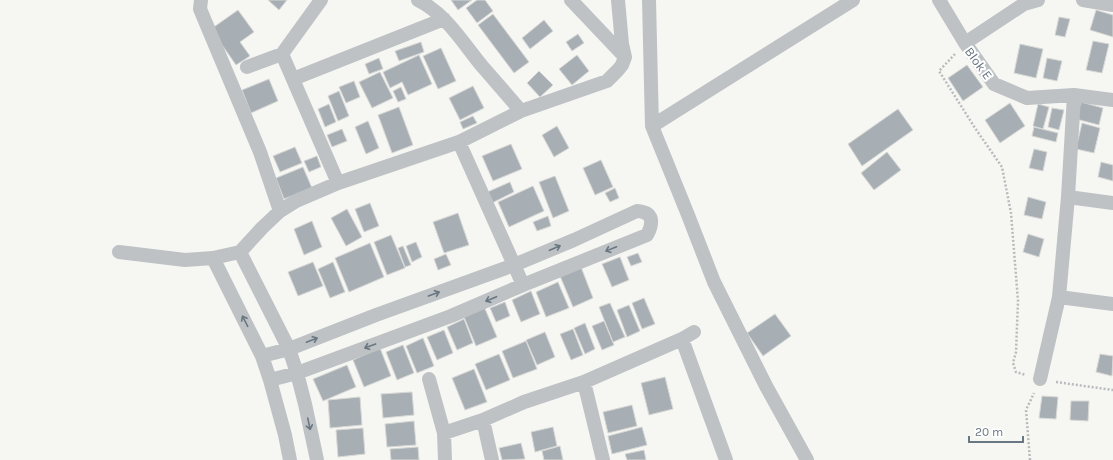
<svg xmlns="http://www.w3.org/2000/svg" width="1113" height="460" font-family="Karla,sans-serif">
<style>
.building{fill:#a8afb4;stroke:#d8d8d6}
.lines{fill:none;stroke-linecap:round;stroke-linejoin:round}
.path{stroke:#b8bbbd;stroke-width:2.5;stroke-dasharray:2 2;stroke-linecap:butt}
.minor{stroke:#bec2c5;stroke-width:14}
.oneway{stroke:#687782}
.labels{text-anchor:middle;stroke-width:4;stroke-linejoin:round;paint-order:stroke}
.street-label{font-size:13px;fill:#687782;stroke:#fff}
</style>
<rect width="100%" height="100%" fill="#f6f6f3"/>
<path class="building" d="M268,0H287L279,10Z
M451,0H472L458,10Z
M477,0H485L493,11L477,23L466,8Z
M238,10L254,32L240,42L250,56L236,65L211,29Z
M1096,10L1113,15V37L1090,30Z
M493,14L529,62L514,73L478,25Z
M1059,17L1070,19L1065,37L1055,35Z
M544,20L553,31L530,49L522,38Z
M578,34L584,43L572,51L566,42Z
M1093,41L1109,44L1102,73L1086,70Z
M421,42L424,52L399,61L395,51Z
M1020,44L1043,49L1036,78L1014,73Z
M441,48L456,81L438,89L423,56Z
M419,55L432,84L408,95L402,82L390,88L383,72Z
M577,55L589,71L572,85L559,69Z
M379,58L383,69L369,74L365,64Z
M1047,58L1062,61L1057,81L1043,78Z
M967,65L983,87L963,101L948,78Z
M539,71L553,85L540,97L527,83Z
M380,72L393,98L372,108L359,82Z
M269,79L278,101L251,113L242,90Z
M354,81L360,97L346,103L339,87Z
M473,86L484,108L460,120L449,98Z
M401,87L406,99L398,102L393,91Z
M339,91L349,116L338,121L328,96Z
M1081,102L1103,108L1099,125L1076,119Z
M1010,103L1025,126L1000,143L985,120Z
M329,104L336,122L325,127L318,109Z
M1038,104L1049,107L1043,129L1033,126Z
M399,107L413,145L392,153L378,115Z
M1052,108L1064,110L1059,130L1048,127Z
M898,109L913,130L862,166L848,144Z
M473,116L477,123L463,129L460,122Z
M368,121L379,148L366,154L355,127Z
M1082,123L1100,128L1094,153L1076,149Z
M557,126L569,148L554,157L542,135Z
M1034,127L1058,133L1056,142L1032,136Z
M342,129L347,141L332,147L327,135Z
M511,144L522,169L493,181L482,156Z
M295,147L302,163L280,172L273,156Z
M1034,149L1047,152L1043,171L1029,168Z
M887,152L901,170L874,190L861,173Z
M317,156L321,167L309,172L304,161Z
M601,160L613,187L595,195L583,168Z
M1101,162L1113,165V181L1098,177Z
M303,167L312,188L284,199L276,178Z
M555,176L569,211L553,218L539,182Z
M510,182L514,192L490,204L485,193Z
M533,186L544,211L509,227L498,202Z
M615,188L619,198L610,202L605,193Z
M1028,197L1046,202L1042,219L1024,215Z
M370,203L379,226L364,232L355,209Z
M347,209L362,237L346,246L331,218Z
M458,213L469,245L444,253L433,222Z
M548,216L551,226L537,231L533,222Z
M312,221L322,247L304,255L294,229Z
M1028,234L1044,239L1039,257L1023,252Z
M391,235L405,268L387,275L374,242Z
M416,242L422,257L412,262L406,246Z
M370,243L384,277L349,292L335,258Z
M403,246L411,265L405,267L398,248Z
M638,253L642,262L631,266L627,257Z
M446,254L451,265L438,270L434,259Z
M620,257L629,280L612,287L602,264Z
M313,262L323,286L298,296L288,272Z
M333,262L345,292L330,298L318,269Z
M581,267L593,298L573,307L560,276Z
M558,282L569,308L546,317L536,292Z
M531,291L540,314L521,322L512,300Z
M644,298L655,324L642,329L632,303Z
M505,302L510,316L496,322L490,308Z
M610,303L625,337L613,342L599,307Z
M483,304L497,337L476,346L462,312Z
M629,305L640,331L627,337L617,310Z
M775,314L791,336L763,356L747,333Z
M464,319L473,343L457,350L447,327Z
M604,321L614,345L602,350L592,326Z
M585,323L595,349L585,354L574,328Z
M573,329L583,355L571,360L560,334Z
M444,330L453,353L437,360L427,337Z
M545,332L555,357L537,365L526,340Z
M423,338L434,366L417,373L406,346Z
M526,341L537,369L513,378L502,351Z
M403,345L414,373L397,380L386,352Z
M380,348L391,376L364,387L353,360Z
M499,354L510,380L486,390L475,364Z
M1100,354L1113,356L1112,376L1096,372Z
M347,365L356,387L323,401L313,379Z
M474,369L487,402L465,410L452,378Z
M665,377L673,409L649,415L641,383Z
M412,392L414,415L383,418L381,394Z
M1042,396L1058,397L1056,419L1039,418Z
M360,397L362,425L330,428L328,400Z
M1071,401H1089L1088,421L1070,420Z
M632,405L637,426L608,433L603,412Z
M414,421L416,445L387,447L385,424Z
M553,427L557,446L535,452L531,432Z
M642,427L647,445L612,454L608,436Z
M363,428L365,454L338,457L336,430Z
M521,443L525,459L502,460L499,448Z
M560,446L563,460H544L542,451Z
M418,447L419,460H391L390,449Z
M644,450L646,460H627L625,454Z"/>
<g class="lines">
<path class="path" d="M955,54L939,71L975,128L1002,167L1011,213L1018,301L1016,352L1013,363L1016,372L1026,375
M1056,382L1113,390
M1030,460L1026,410L1034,393"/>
<path class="minor" d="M201,0L200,9L260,152L280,211
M418,0C446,14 463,43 482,66C495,81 508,96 521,111
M571,0L625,57
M649,0L652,126L688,215L714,282L766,386L807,460
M939,0L965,43L994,84L1027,98L1074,95L1113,100
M1083,0L1113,5
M965,43L1024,4L1038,0
M282,54L338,183
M247,67L282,54L321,0
M293,79L444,19
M652,126L853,0
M459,142L523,285
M1068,197L1113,203
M119,252L185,260L213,258L240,252L262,228L280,211L296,201L338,183L459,142L521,111L607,81L618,70L622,65L625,57L622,44L618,0
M240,252L289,349L297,373L270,380
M213,258L262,356L270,380L285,435L290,460
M1059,297L1113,304
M682,339L726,460
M262,356L289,349L376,315L514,265L574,240L637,211C653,212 654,222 647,235L523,285L451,316L297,373L305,404L317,460
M429,379L444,433
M1040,379L1059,297L1068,197L1074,95
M584,382L603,460
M483,420L492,460
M445,460L444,433L483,420L524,402L584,382L682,339L694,332"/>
</g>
<defs><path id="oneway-shaft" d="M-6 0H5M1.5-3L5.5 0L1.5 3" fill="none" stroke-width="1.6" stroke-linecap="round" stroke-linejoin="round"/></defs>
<g class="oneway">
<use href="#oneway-shaft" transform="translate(555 248) rotate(-23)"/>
<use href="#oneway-shaft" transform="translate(611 249) rotate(158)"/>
<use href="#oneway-shaft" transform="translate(434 294) rotate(-20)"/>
<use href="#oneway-shaft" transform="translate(491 299) rotate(157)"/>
<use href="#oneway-shaft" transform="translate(245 321) rotate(-117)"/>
<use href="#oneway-shaft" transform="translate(312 340) rotate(-21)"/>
<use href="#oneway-shaft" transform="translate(370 346) rotate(160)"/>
<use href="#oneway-shaft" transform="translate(309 424) rotate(78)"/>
</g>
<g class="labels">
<g class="street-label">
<text transform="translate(979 63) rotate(54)" y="5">Blok E</text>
</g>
</g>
<path d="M969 436v6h54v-6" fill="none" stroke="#687782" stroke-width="2"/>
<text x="975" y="436" font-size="12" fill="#687782" stroke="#ffffff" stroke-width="3" paint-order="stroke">20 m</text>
</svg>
